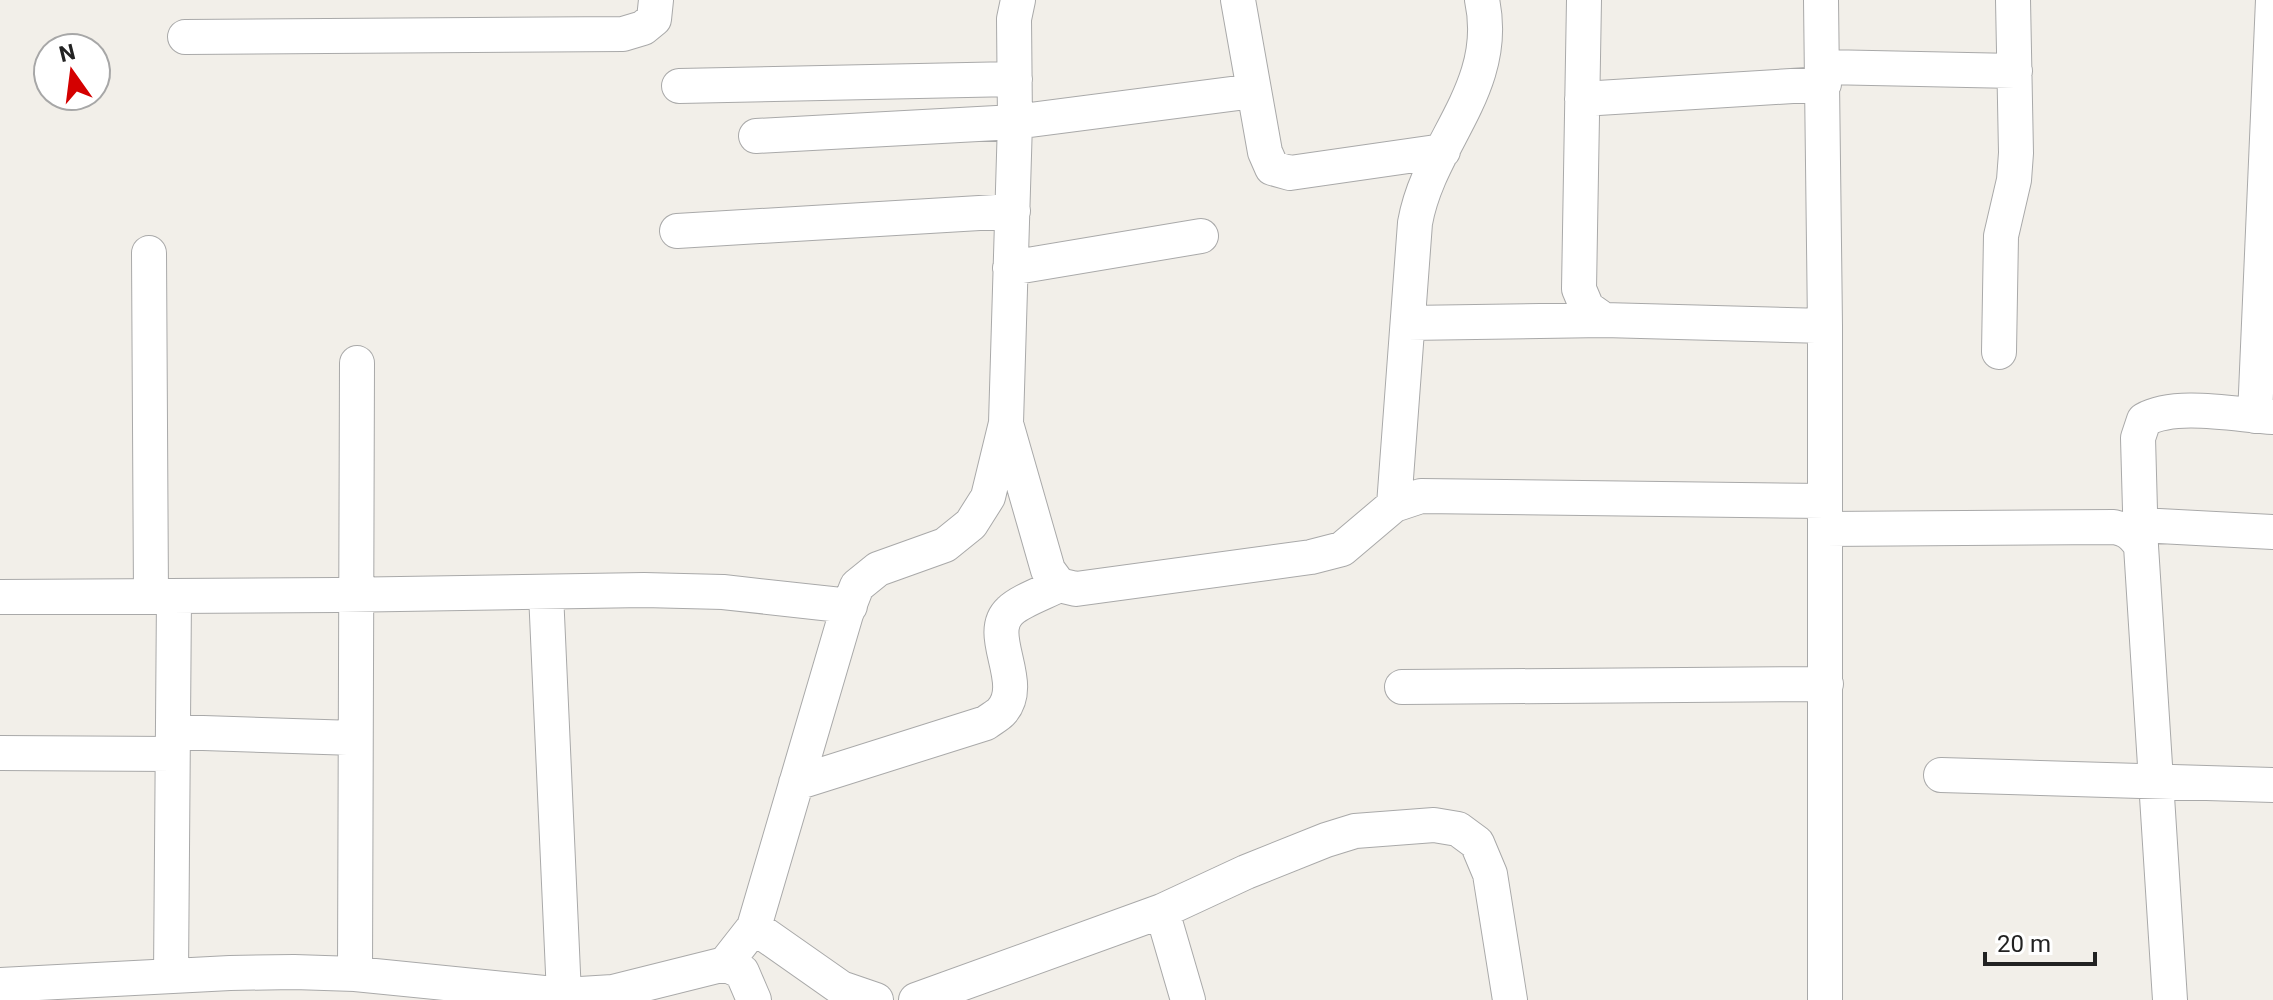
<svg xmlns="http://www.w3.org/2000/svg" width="2273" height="1000" font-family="Roboto,sans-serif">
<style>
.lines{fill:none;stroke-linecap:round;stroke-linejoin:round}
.street-casing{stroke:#a9a9a9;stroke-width:36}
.street{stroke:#fff;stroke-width:34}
</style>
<rect width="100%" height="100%" fill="#f2efe9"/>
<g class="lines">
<g class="street-casing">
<path id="street" d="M1238,0L1265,152L1272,168L1290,173L1443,151
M1584,0L1579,289L1587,308L1604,320L1825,326
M1821,0L1825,326V1000
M185,37L623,34L643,28L654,19L656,0
M1824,67L2015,71
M679,86L1015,79
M1582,99L1824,84
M756,136L1015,122L1254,91
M677,231L1013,211
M149,253L151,596
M1010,268L1201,236
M1408,323L1604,320
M1999,352L2001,236L2014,180L2016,153L2013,0
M2255,416L2273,0
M1007,427L1048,570L1059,585L1076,589L1311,557L1342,549L1394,505L1421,496L1825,501
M1394,505L1415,223C1429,143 1501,88 1482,0
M2140,525L2273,532
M1825,529L2114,527C2128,530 2133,534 2141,546L2170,1000
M2141,546L2138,438L2144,420C2176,402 2236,415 2273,417
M546,593L564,995
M0,597L337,595L644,590L723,592L850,606
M1402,687L1826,684
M173,732L355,738
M0,753L172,754
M1941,775L2273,785
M796,783L986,723C991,719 997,716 1001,712C1028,683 984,635 1010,611C1020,601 1046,592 1059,585
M1162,911L1188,1000
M754,927L841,988L876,1000
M725,964L754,927L846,614L857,586L878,569L945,545L971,524L988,497L1006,423L1015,122L1014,19L1018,0
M355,974L357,363
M171,976L174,596
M0,985L230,973L294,972L355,974L564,995L613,992L725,964L742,972L754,1000
M916,1000L1162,911L1246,872L1326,840L1355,831L1434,825L1458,829L1477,843L1490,874L1510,1000"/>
</g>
<use href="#street" class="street"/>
</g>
<g transform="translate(72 72) rotate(346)"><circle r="38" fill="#ffffff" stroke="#a7a7a7" stroke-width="2"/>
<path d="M0-6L14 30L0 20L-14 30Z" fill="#d40000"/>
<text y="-12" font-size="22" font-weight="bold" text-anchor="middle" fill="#222222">N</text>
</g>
<path d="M1985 952v12h110v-12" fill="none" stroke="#222222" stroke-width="4"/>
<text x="1997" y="952" font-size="24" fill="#222222" stroke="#ffffff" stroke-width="6" paint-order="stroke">20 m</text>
</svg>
